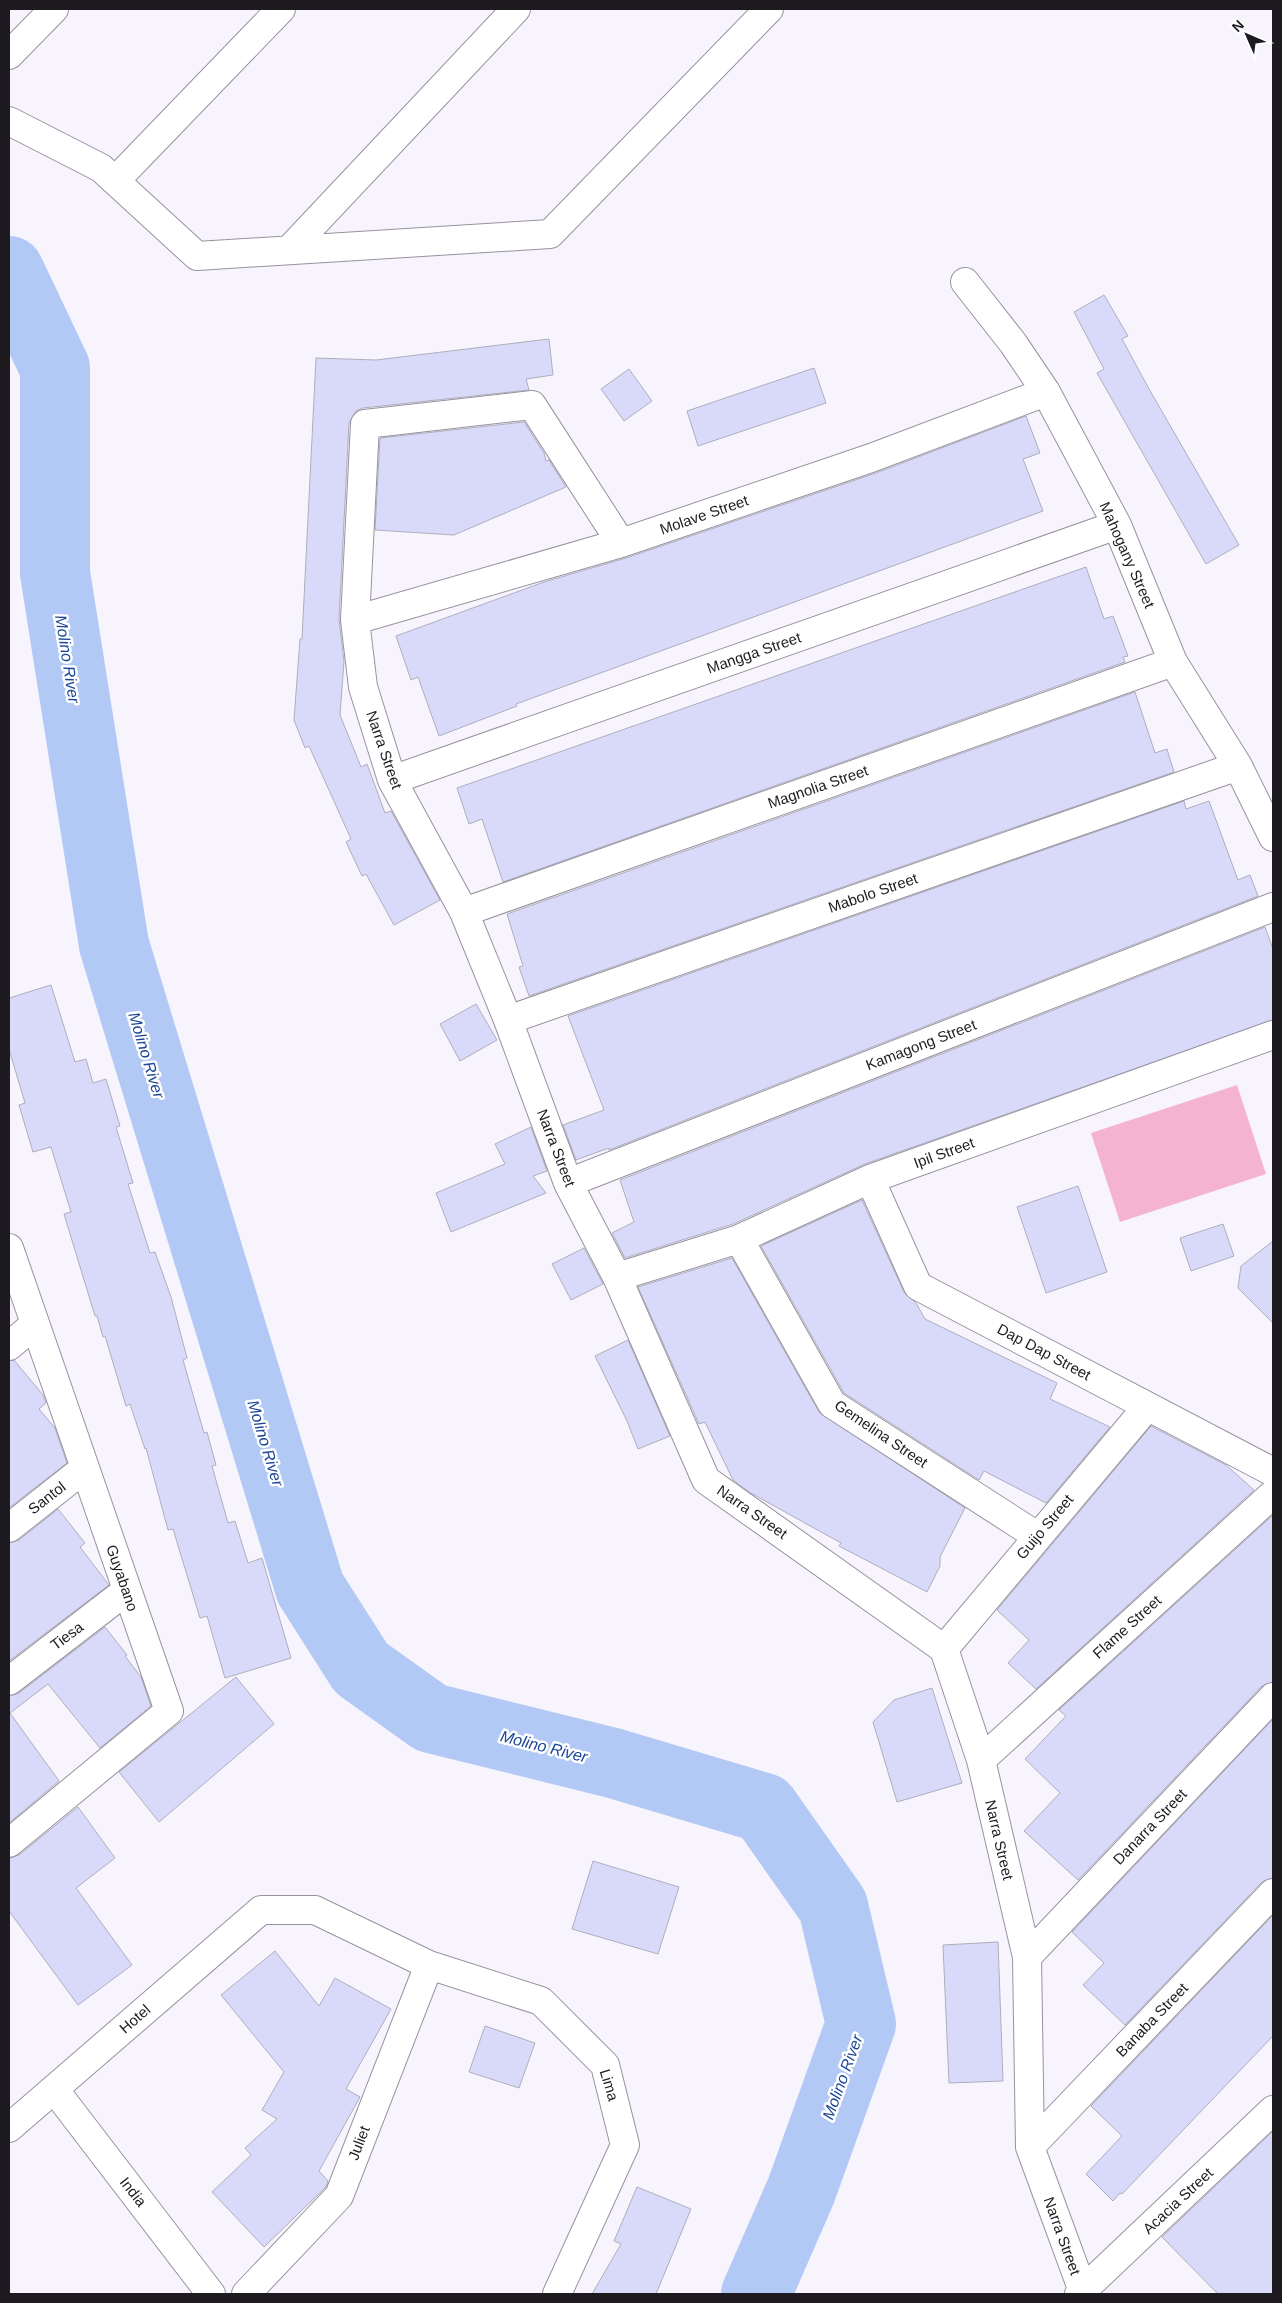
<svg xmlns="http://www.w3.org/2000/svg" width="1282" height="2303" font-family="Helvetica,sans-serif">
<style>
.green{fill:#f4b4d1}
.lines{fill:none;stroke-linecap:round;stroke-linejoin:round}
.river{stroke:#b1c9f4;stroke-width:70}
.building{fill:#d9dafa;stroke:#adaebc}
.minor-casing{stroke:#9892a0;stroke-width:30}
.minor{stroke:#fff;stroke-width:28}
.labels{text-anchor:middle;stroke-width:5;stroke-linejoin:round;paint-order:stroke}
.street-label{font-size:15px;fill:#1d1b20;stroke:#fff}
.water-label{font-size:16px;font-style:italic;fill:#1c4696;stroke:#fff}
</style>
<rect width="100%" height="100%" fill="#f8f4fd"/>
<path class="green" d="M1237,1085L1266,1174L1120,1222L1091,1133Z"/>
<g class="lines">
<path class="river" d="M9,271L55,368V573L114,945L310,1588L361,1668L431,1718L613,1763L764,1808L833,1906L861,2024L801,2191L756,2294"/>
</g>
<path class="building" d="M1104,295L1128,336L1122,339L1149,389L1239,545L1206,564L1097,373L1104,369L1074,312Z
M549,339L553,375L526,379L529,390L363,408L356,411L349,423L339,619L344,661L340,715L361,767L367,764L385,813L391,811L440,900L394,925L366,874L362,876L346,842L351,839L333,799L309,746L305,748L294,720L300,639H302L316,358L376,360Z
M814,368L826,403L698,446L687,411Z
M629,369L652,401L624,421L601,389Z
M1026,416L1040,453L1023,459L1043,511L516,704L517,706L439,736L418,677L411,680L396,636L544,582L626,558L876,473Z
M524,422L544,453L546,461L549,460L566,487L454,535L375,530L380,438Z
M1086,567L1104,619L1113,616L1128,656L1123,657L1125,662L503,882L482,819L469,824L457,788Z
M1135,692L1155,753L1167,749L1174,772L529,996L519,967L523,966L507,914Z
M1184,801L1186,809L1209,801L1238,880L1250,875L1258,896L609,1150V1148L576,1160L563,1125L604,1110L568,1016Z
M1265,927L1273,949V1020L865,1164L733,1224L625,1258L612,1233L634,1222L620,1180Z
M51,985L75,1062L86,1059L93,1083L106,1079L120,1126L116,1127L133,1183L128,1184L150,1253L155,1252L171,1297L187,1358L183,1360L204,1433L207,1432L216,1465L212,1466L228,1523L235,1521L248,1563L262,1558L291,1658L225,1678L207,1616L200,1618L173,1529L168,1530L146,1448L145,1449L130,1404L126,1406L105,1336L103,1337L97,1316H95L64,1214L71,1212L51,1147L33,1152L19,1105L25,1103L9,1049V998Z
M476,1004L497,1040L460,1061L440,1024Z
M531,1127L547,1171L533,1176L546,1193L451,1232L436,1193L505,1164L495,1144Z
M1078,1186L1107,1272L1046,1293L1017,1207Z
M862,1200L904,1292L916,1303L925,1319L1057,1383L1050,1399L1110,1427L1046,1503L984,1471L979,1480L844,1393L761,1246Z
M1223,1224L1234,1256L1191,1271L1180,1238Z
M1273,1241V1323L1238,1288L1241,1266Z
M584,1248L603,1284L571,1300L552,1264Z
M732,1258L819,1412L965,1508L940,1557V1566L927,1592L839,1546L841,1543L749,1492L733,1480L705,1422L699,1424L638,1287Z
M628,1340L670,1436L638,1449L627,1421L595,1356Z
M14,1360L43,1395L46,1403L39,1409L55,1428L67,1463L9,1508V1361Z
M1151,1426L1226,1465L1254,1490L1036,1689L1008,1663L1029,1640L997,1610Z
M58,1509L85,1543L80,1547L109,1585L9,1661V1543L19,1540Z
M1273,1515V1682L1262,1686L1078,1880L1024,1831L1060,1793L1025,1759L1066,1716L1059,1710Z
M105,1627L127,1655L125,1656L141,1677L151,1706L100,1748L48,1684L10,1713L59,1781L9,1823V1696L19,1693Z
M236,1677L274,1724L159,1822L119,1772Z
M932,1688L962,1783L897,1802L873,1722L894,1700Z
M1273,1719V1878L1262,1882L1125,2025L1083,1985L1104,1963L1072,1932Z
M78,1807L115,1858L76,1888L132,1965L78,2005L9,1911V1858L19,1855Z
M593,1861L679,1887L658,1954L572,1929Z
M1273,1915V2036L1122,2194L1120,2193L1113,2201L1086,2174L1122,2136L1091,2106Z
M998,1942L1003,2081L949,2083L943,1945Z
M275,1951L319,2006L335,1978L391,2009L346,2089L360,2097L319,2171L328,2181L326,2187L264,2247L212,2192L251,2155L245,2148L277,2119L262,2110L284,2072L221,1995Z
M485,2026L535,2043L519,2088L469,2072Z
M1273,2131V2294H1218L1162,2237Z
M637,2187L691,2209L656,2294H592L621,2244L614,2241Z"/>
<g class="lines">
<g class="minor-casing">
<path id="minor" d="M9,55L54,9
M9,121L101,168L197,256L550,234L769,9
M115,181L281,9
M289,250L516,9
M965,282L1013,343L1046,392L1117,525L1173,662L1238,766L1273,837
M621,543L532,405L365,424L355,620L363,687L392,780L464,912L508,1020L568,1183L617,1277L706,1480L944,1649L981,1760L1027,1957L1030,2147L1084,2294
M355,620L621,543L871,458L1046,392
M392,780L1117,525
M464,912L1173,662
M508,1020L1238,766
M870,1179L918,1286L1273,1472
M568,1183L1273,907
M739,1239L832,1404L1037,1536
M9,1248L169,1711L9,1843
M617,1277L739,1239L870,1179L1273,1035
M9,1346L35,1324
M9,1528L85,1468
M944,1649L1147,1407
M9,1681L126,1591
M981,1760L1273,1494
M1027,1957L1273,1697
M54,2089L211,2294
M9,2128L261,1910H315L429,1965L541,2001L605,2065L625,2145L557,2294
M1030,2147L1273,1893
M246,2294L339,2196L429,1965
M1079,2294L1273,2110"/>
</g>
<use href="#minor" class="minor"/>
</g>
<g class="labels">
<g class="street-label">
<text transform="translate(704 515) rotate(-19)" y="5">Molave Street</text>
<text transform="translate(1127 555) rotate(66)" y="5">Mahogany Street</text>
<text transform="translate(754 653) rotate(-19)" y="5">Mangga Street</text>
<text transform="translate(384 750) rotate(71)" y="5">Narra Street</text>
<text transform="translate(818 787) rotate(-19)" y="5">Magnolia Street</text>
<text transform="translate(873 893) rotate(-19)" y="5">Mabolo Street</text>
<text transform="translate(921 1045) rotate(-21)" y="5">Kamagong Street</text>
<text transform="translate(556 1148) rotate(69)" y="5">Narra Street</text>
<text transform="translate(944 1153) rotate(-20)" y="5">Ipil Street</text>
<text transform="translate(1044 1352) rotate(28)" y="5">Dap Dap Street</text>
<text transform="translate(881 1434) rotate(34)" y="5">Gemelina Street</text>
<text transform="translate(47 1498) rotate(-38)" y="5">Santol</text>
<text transform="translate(752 1512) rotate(35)" y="5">Narra Street</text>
<text transform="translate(1045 1527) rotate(-50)" y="5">Guijo Street</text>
<text transform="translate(122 1578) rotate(71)" y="5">Guyabano</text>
<text transform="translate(1127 1627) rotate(-42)" y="5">Flame Street</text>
<text transform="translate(67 1636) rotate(-37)" y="5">Tiesa</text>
<text transform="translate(1150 1827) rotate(-46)" y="5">Danarra Street</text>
<text transform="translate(999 1840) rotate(77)" y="5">Narra Street</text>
<text transform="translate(135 2019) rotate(-41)" y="5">Hotel</text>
<text transform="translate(1152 2020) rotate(-46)" y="5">Banaba Street</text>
<text transform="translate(609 2085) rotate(73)" y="5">Lima</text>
<text transform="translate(359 2143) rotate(-69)" y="5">Juliet</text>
<text transform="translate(133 2192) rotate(52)" y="5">India</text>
<text transform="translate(1178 2201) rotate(-43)" y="5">Acacia Street</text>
<text transform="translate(1062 2236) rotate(70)" y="5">Narra Street</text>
</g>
<g class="water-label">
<text transform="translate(68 659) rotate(81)" y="6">Molino River</text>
<text transform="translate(147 1055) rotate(73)" y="6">Molino River</text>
<text transform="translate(266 1443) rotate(73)" y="6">Molino River</text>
<text transform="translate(544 1746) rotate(14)" y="6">Molino River</text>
<text transform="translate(842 2077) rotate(-70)" y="6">Molino River</text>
</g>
</g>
<rect width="1282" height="2303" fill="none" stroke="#1d1b20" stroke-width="20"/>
<g transform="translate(1247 35) rotate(315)" stroke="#ffffff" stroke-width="4" paint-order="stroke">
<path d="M0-4L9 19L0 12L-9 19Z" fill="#1d1b20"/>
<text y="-8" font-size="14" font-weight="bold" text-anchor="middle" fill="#1d1b20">N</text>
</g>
</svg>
